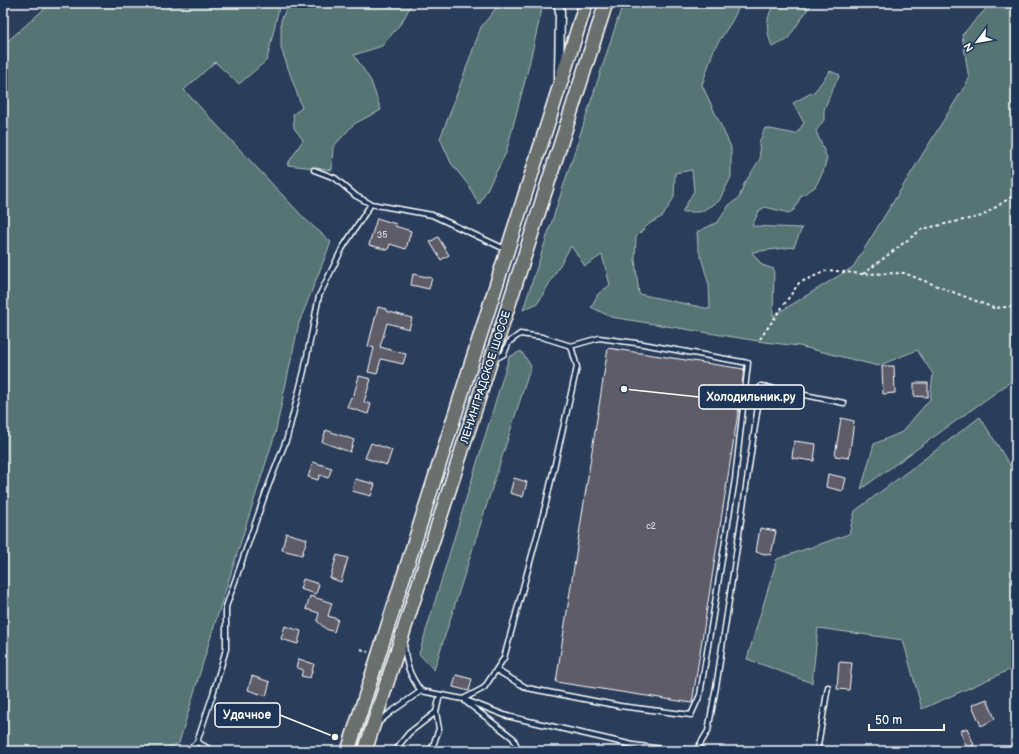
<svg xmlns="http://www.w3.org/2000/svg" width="1019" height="754" font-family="'Balsamiq Sans',sans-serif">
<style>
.green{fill:#547575;stroke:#aababa}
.building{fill:#5e5c69;stroke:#fff}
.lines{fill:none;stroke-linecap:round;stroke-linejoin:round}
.service-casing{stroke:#fff;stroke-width:7}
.minor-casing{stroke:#fff;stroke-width:11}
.trunk-casing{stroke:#fff;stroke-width:16}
.path{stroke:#fff;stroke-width:2;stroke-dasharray:3 3;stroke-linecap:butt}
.service{stroke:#1d3557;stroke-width:4}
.minor{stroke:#1d3557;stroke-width:8}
.trunk{stroke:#6b706d;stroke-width:13}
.labels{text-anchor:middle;stroke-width:3.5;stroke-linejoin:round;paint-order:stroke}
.number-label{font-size:9px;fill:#d7d6da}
.street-label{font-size:11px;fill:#fff;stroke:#1d3557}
.leader{fill:none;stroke:#fff;stroke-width:1.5}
.callout-dot{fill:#fff;stroke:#1d3557;stroke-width:1.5}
.callout{fill:#1d3557;stroke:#fff;stroke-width:1.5}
.callout-label{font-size:12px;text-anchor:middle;font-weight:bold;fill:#fff}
</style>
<rect width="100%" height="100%" fill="#2a3d5b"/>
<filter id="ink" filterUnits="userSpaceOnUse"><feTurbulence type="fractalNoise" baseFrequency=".025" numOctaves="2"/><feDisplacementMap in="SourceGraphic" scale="8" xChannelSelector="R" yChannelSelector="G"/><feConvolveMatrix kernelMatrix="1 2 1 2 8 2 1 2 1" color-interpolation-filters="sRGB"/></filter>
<g filter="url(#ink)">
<path class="green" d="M51,3H280L267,60L239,84L215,62L184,90L305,219L331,242L299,323L275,434L211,636L179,743L162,751H3V45Z
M289,3H412L402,22L382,46L354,55L371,81L381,110L354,124L333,147L332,170L287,165L303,140L294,128L293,114L302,108L281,48V20Z
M500,3H532L542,9L528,69L506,153L479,205L469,186L451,163L440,138L450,113L481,27Z
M623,3H741L732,21L714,49L702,85L731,147V177L719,201L700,212H682L694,191L692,170L675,173L674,197L663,216L649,224L636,237L635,260L639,294L710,309L709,285L698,247L697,232L718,222L729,205L739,198L744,184L760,159L759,143L765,128L796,134L804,123L793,103L815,91L830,71L840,75L832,90L824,110V120L816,131L827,158L823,172L815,187L801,196L794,210L789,213L765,207L759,211L752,226L802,228L794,247L752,252L762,265L774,269L773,316L853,267L969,79L962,35L991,3H1016V378L861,489L874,444L902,432L930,399L933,374L917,350L878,366L799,346L764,342L611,317L591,307L598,294L610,285L602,255L585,266L571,246L538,303L523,310Z
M774,3H812L787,40L772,47C766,28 765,22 774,3Z
M521,351L531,366L434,670L419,654L509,357Z
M980,417L1016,475V667L922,709L903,640L818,628L812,683L747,659L777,559L849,534L855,511Z"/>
<path class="building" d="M377,218L396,224L395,226L411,231L406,249L390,244L388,250L369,245Z
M438,237L449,255L441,260L430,242Z
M413,274L432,278L429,289L411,285Z
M378,307L386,309V311L412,318L409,329L387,323L380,347L406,354L403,364L381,359L377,374L368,372L374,348L368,346Z
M608,348L744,369L741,394L692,703L556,682Z
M882,366H894L895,393L883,394Z
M359,376L371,379L364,402L371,404L368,414L347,407L351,397L353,398Z
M914,383H928V397L914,396Z
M841,418L854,421L849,458L835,456Z
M326,430L354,440L350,452L322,442Z
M794,441L816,444L814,461L792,458Z
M371,443L392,450L387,465L365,458Z
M313,462L332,468L328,478L320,475L318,480L308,477Z
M828,474L846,478L843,491L826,487Z
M514,478L527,482L523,497L510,493Z
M355,479L375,484L371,496L352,491Z
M760,528L776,531L771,555L756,552Z
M286,533L307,539L302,555L282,550Z
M337,555L348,558L341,582L330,578Z
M303,579L319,584L316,594L300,589Z
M310,596L332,603L328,616L338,619L334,632L326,629L317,621L319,613L306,609Z
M285,626L301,631L298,644L281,639Z
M299,659L314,664L310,678L301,676L303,670L296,667Z
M839,662L852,663L849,690L837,689Z
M456,675L472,679L469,691L453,687Z
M252,676L270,682L266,696L248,690Z
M987,699L995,719L981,726L972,705Z
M967,728L974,745L967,748L960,731Z"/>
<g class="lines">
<g class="service-casing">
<path id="service" d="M314,170L335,178L356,196L371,204L432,215L505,249
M404,644C406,664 409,675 421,691L463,699L507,716L633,745L676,751
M496,670L527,688L620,706L691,715L700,695L735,479L748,363L643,344L599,338L571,346
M463,699L484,688L504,658L546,503L577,367L571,346L542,337L520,334L509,342L504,354L495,359
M466,702L513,738L519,751
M378,723L391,712L421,691
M197,742L213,751
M188,751L197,742L213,694L226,649V607L266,492L287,438L304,371L319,296L342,249L371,204
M396,751L400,744L409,733L436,712L440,695
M431,751L439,729L436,712
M696,751L708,731L717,681L761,386L844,403
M817,751L828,687"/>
</g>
<g class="minor-casing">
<path id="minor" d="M558,3L560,11L559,76"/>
</g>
<g class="trunk-casing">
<path id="trunk" d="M348,751L586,3
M365,751L606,3"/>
</g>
<path class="path" d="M863,274L922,229L982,216L1016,194
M760,339L799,283L828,270L862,274L904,273L994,308L1016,306
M361,649L368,652"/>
<use href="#service" class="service"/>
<use href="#minor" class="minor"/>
<use href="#trunk" class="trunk"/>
</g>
</g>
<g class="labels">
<g class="number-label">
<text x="382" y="238">35</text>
<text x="651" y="529">с2</text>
</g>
<g class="street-label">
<text transform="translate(485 377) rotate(-72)" y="4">ЛЕНИНГРАДСКОЕ ШОССЕ</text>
</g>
</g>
<path class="leader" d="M624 389L699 397M335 737L280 715"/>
<g class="callout-dot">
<circle cx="624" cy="389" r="4"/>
<circle cx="335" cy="737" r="4"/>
</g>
<g class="callout">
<rect x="699" y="385" width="105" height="24" rx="4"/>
<rect x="215" y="703" width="65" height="24" rx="4"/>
</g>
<g class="callout-label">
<text x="751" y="401">Холодильник.ру</text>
<text x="247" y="719">Удачное</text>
</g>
<rect width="1019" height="754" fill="none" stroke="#1d3557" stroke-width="16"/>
<rect x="8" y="8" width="1003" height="738" fill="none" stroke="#fff" stroke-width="1.5" filter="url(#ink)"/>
<g transform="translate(977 42) rotate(238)" stroke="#1d3557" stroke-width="3" paint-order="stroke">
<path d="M0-3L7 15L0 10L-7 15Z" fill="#ffffff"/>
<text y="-6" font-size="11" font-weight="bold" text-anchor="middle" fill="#ffffff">N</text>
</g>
<path d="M869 724v6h75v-6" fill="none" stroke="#ffffff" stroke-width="2"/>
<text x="875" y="724" font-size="12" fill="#ffffff" stroke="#1d3557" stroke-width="3" paint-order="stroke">50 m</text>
</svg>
